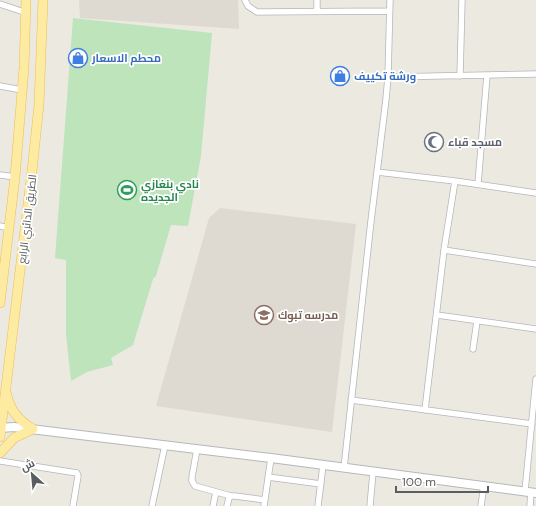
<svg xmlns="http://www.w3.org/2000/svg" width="536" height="506" font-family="'DM Sans',Cairo,sans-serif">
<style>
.education{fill:#dedad1}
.green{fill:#bee4bc}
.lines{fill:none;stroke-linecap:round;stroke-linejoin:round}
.street-casing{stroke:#b3b6bb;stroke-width:7}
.secondary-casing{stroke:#b4b8bd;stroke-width:10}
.primary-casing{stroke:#f0bd55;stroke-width:10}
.street{stroke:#fff;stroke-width:5.5}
.secondary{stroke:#fff;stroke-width:8}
.primary{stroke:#feeba2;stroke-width:9}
.labels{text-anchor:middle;stroke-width:3.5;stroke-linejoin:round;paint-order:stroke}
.shop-label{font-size:11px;font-weight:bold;fill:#366cbe;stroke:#fff;text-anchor:start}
.worship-label{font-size:11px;font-weight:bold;fill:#5b616d;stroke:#fff;text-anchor:start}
.leisure-label{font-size:11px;font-weight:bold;fill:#27864d;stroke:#fff;text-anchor:start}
.street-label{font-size:11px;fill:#595d61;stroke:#fff}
.education-label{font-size:11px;font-weight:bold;fill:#785e54;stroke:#fff;text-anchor:start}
</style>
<rect width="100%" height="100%" fill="#ece9e0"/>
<path class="education" d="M79,0H238L239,29L80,18Z
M220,208L356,224L332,432L156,406L209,218Z"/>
<path class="green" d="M73,18L212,33L201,156L188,226L171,225L156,276L153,279L133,345L111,358L113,365L87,372L71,381L66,334V260L55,258Z"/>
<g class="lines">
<g class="street-casing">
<path id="street" d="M245,0L248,6L257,12L389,11
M0,4L27,13
M317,11V0
M460,76L462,0
M388,77L536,74
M0,86L22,90
M377,172L455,181L536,193
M0,175L15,177
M478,184L487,75
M0,226L9,228
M444,250L536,264
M437,315L536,329
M473,349L477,321
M351,400L532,424
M425,410L444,250L455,181
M197,449L192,477V481L195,486L231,496H235L265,500
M0,461L77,473L78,476L73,506
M344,468L371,221L386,99L388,77L390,0
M268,477L321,484
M525,491L536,379
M152,506L165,445
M213,506L216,492
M227,506L229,498L231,496
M264,506L271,458
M318,506L323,465
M370,506L373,472
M481,506L484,485
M530,506L531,492"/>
</g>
<g class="secondary-casing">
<path id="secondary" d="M0,428L14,427L271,458L536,493"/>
</g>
<g class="primary-casing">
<path id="primary" d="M0,303L15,177L24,68L26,0
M7,395C10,411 19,421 33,429
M0,437L32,171L39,105L43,0
M0,453L14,438L33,429"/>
</g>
<use href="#street" class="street"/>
<use href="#secondary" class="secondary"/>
<use href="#primary" class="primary"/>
</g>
<defs>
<g id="shop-ring" transform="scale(1)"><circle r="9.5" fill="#fff" stroke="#3f7fe0" stroke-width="1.5"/><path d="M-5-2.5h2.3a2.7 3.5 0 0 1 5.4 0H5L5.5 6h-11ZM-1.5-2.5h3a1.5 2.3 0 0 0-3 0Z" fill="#3f7fe0"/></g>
<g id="mosque-ring" transform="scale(1)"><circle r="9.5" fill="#fff" stroke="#6b7280" stroke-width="1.5"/><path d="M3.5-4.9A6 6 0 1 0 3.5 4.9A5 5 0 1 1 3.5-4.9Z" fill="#6b7280"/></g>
<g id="stadium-ring" transform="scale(1)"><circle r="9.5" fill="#fff" stroke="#2e9e5b" stroke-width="1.5"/><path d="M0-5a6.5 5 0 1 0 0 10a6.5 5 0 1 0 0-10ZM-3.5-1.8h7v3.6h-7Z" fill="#2e9e5b"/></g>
<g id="school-ring" transform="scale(1)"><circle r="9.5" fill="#fff" stroke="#8d6e63" stroke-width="1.5"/><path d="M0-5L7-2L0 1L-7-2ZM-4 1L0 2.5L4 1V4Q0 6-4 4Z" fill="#8d6e63"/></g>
</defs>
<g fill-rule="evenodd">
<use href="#shop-ring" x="78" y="58"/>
<use href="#shop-ring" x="340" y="76"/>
<use href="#mosque-ring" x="434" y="142"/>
<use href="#stadium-ring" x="127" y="190"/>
<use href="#school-ring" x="264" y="315"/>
</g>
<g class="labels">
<g class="shop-label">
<text x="92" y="62">محطم الاسعار</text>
<text x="354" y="80">ورشة تكييف</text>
</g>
<g class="worship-label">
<text x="448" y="146">مسجد قباء</text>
</g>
<g class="leisure-label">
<text x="141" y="188">نادي بنغازي<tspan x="141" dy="13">الجديده</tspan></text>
</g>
<g class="street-label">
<text transform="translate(27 219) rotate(-83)" y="4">الطريق الدائري الرابع</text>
</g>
<g class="education-label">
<text x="278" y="319">مدرسه تبوك</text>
</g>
</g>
<g transform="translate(32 474) rotate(333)" stroke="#ffffff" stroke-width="3" paint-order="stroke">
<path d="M0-3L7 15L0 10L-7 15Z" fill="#595d61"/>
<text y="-6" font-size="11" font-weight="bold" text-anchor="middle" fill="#595d61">ش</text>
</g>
<path d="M396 486v6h92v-6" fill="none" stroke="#595d61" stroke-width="2"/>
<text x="402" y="486" font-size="12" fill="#595d61" stroke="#ffffff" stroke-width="3" paint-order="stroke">100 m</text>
</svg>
